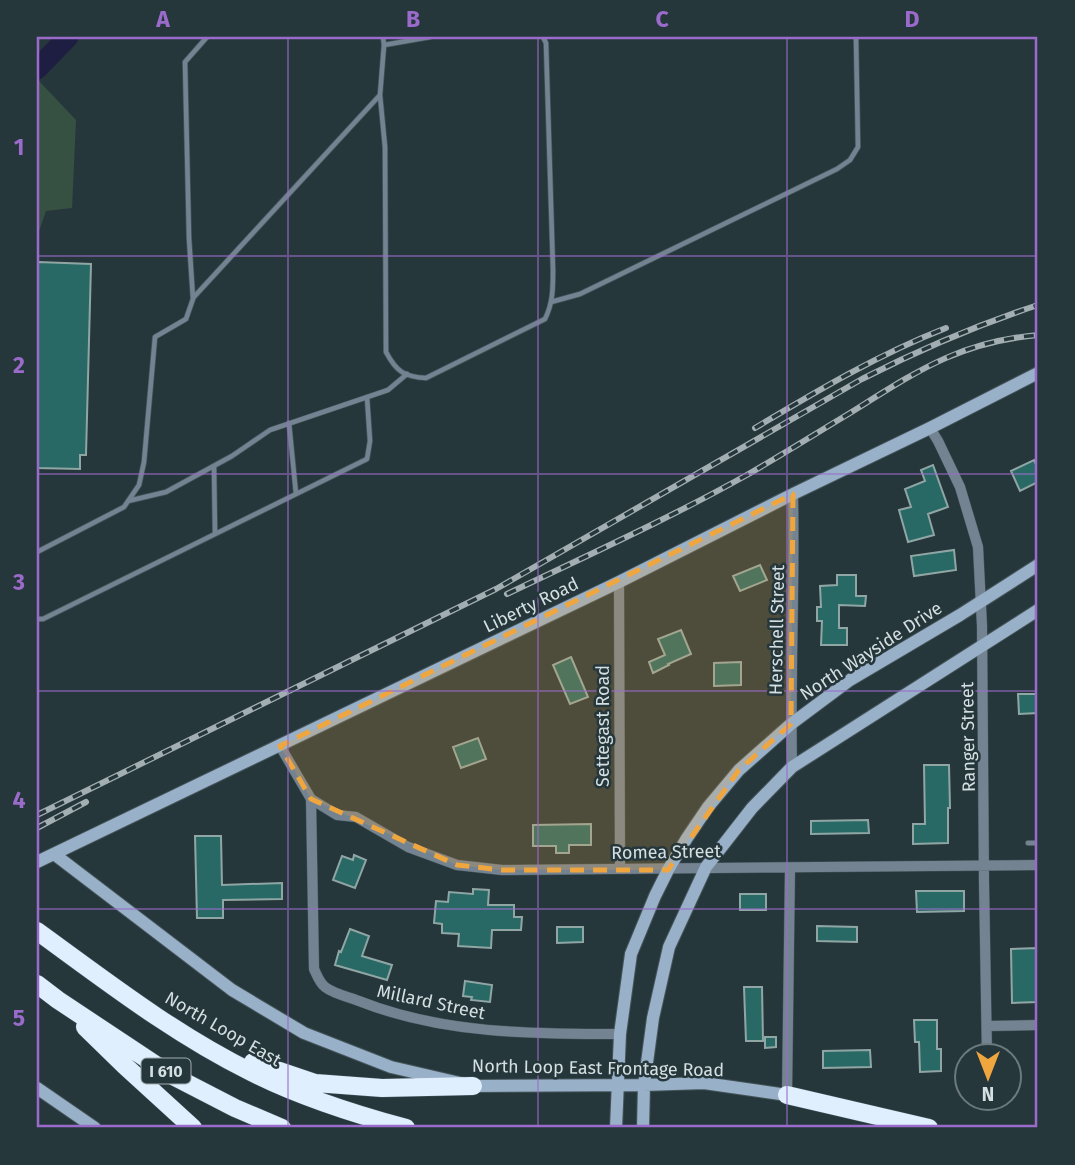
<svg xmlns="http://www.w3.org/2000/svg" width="1075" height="1165" font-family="'Fira Sans',sans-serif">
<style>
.green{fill:#365142}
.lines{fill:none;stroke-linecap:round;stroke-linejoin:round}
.river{stroke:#1d1e41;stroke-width:21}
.building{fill:#296965;stroke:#90a6a4;stroke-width:2}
.service-casing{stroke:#45555a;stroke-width:6}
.minor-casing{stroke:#45555a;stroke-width:11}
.secondary-casing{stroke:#45555a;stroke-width:14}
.motorway-casing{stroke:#45555a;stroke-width:19}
.service{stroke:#748392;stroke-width:4.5}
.minor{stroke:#748392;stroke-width:10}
.secondary{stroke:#98b0c8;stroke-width:12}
.motorway{stroke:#e0effe;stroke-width:18}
.rail-casing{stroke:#a2aeb2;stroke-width:6}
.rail{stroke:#26373c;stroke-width:3.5;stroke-dasharray:10;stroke-linecap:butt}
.marked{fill:#f0a63e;fill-opacity:0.2;stroke:#f0a63e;stroke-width:5;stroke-dasharray:14 9;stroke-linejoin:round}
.grid{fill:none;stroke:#9a6bcb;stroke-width:2;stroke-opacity:0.55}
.labels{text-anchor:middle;stroke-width:5;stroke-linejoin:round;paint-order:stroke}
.shield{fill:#26373c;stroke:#a0adb0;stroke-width:2}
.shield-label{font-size:16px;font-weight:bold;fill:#d4dfe2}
.street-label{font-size:18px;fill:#d4dfe2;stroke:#26373c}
.neatline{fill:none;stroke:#9a6bcb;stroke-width:2.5}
.grid-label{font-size:23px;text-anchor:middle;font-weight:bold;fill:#9a6bcb}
</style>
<rect width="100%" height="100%" fill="#26373c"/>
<path class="green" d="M37,79L76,120L72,208L46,211L37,237Z"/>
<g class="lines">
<path class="river" d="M37,69L68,37"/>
</g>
<path class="building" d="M38,262L91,264L86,455H80V469L37,468Z
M1034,460L1038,469V482L1020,491L1011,471Z
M933,465L948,507L928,514L934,535L908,542L899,510L911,507L905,489L925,481L921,470Z
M954,550L956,570L914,576L911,556Z
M760,565L767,580L740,591L733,576Z
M837,575H856V596H866L865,606L839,605V628H847V645H821L822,621H817V607H821L820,586L837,585Z
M681,630L691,654L668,664L669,665L653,673L649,662L665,655L658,639Z
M571,657L588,697L570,704L553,665Z
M741,662V685L714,686V663Z
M1018,694H1038V713L1019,714Z
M478,738L486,759L461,768L453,747Z
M924,765H949L950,808H948V843L913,844V824H925Z
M868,820L869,833L811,834V821Z
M591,824V845H569V853H556V846H533V825Z
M195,836H221L222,885L282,883V899L223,900V918H197Z
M354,855L366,860L355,888L333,880L342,856L353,860Z
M473,889L489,890L488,905H514V917H522L521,930H492L491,948L458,946L459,934L442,933V924L434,923L436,901L448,902L449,892L473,894Z
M916,891H964V911L917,912Z
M740,894H766V910H740Z
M817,926L857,927V942L817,941Z
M557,927H583V942L557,943Z
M350,929L369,936L362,956L392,965L387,980L335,965L339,951L341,952Z
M1038,948V1002L1012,1003L1011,949Z
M465,981L492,985L490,1002L471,1000L472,997L463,996Z
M744,987H762L763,1041H746Z
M914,1020H937V1049H941V1071L920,1072L919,1042H915Z
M765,1037H776V1047L765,1048Z
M870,1050L871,1067L823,1068V1051Z"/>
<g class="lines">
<g class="service-casing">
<path id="service" d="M383,37L384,45L430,37
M380,95L385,147L386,352C396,371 404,377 426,378L545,319C553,303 553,288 553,270L546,43L543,37
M193,298L380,95L384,45
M551,302L580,294L837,169L850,160L858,147L856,37
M289,423L296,494
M214,466L215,533
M128,501L166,492L232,456L270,430L388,390L407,374
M37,552L124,507L139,485L144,462L155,337L186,319L193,299L189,238L185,62L207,37
M37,619H43L367,459L370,441L367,397
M1028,843H1038"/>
</g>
<g class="minor-casing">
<path id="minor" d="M930,428L938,441L960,487L978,547L982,626L984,882L987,1056
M619,582L620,869
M280,746L311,799L314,969C317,975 319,982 325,987C334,994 349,997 359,1001C442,1034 532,1034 620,1034
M792,767C790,676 795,585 793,494
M311,799L337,815L356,817L408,847L457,865L502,870L1038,865
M987,1026L1038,1025
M787,1095L790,868"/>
</g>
<g class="secondary-casing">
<path id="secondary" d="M54,854L232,990L304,1033L391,1067L473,1086L644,1085L704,1083L787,1095
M37,862L619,582L793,494L930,428L1038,373
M37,1088L95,1128
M616,1128L620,1034L631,954L655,896L668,870L687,838L708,807L739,770L791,724L850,680L960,615L1038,565
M643,1128L644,1085L653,1018L669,947L706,867L752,808L792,767L1038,610"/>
</g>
<g class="motorway-casing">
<path id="motorway" d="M37,931C106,981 174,1034 251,1072C300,1097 354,1114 406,1128
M37,984L58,1000L171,1075L235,1108L282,1128
M85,1027L124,1065L193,1128
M253,1062L315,1083L382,1088L473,1086
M787,1095L929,1128"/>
</g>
<use href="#service" class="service"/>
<use href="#minor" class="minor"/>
<use href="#secondary" class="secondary"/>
<use href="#motorway" class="motorway"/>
<g class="rail-casing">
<path id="rail" d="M755,428C817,391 879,354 946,328
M507,594C586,556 668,519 745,476C780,456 815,434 850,413C916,372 958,342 1038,335
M37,815L496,589L862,379C919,350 977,325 1038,305
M37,828L86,802"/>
</g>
<use href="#rail" class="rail"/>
</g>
<path class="marked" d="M793,494L791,724L739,770L668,870H502L457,865L311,799L280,746Z"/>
<path class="grid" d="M288,37V1128M538,37V1128M787,37V1128M37,256H1038M37,474H1038M37,691H1038M37,909H1038"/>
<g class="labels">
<rect class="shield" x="141.5" y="1058.5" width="49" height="25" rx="5"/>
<g class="shield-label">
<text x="166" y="1077">I 610</text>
</g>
<g class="street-label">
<text transform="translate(531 605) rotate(-26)" y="6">Liberty Road</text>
<text transform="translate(777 630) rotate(-89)" y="6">Herschell Street</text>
<text transform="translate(871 651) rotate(-33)" y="6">North Wayside Drive</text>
<text transform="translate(603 726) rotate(-90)" y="6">Settegast Road</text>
<text transform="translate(968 737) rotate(-91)" y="6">Ranger Street</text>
<text transform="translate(666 852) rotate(-1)" y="6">Romea Street</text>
<text transform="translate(431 1002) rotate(12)" y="6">Millard Street</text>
<text transform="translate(223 1029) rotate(30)" y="6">North Loop East</text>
<text transform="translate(598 1068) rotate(1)" y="6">North Loop East Frontage Road</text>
</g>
</g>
<rect width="1075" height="1165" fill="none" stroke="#26373c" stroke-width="77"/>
<g transform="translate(988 1077) rotate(180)"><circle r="33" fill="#26373c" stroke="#6c7a7e" stroke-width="2"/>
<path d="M0-5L12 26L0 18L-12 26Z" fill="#f0a63e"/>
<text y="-10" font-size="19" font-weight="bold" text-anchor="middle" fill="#d4dfe2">N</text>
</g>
<rect x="38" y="38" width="998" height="1088" class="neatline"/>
<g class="grid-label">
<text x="163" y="27">A</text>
<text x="413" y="27">B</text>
<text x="662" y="27">C</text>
<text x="912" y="27">D</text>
<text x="19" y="155">1</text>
<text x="19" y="373">2</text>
<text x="19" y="590">3</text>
<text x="19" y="808">4</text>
<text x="19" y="1026">5</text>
</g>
</svg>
